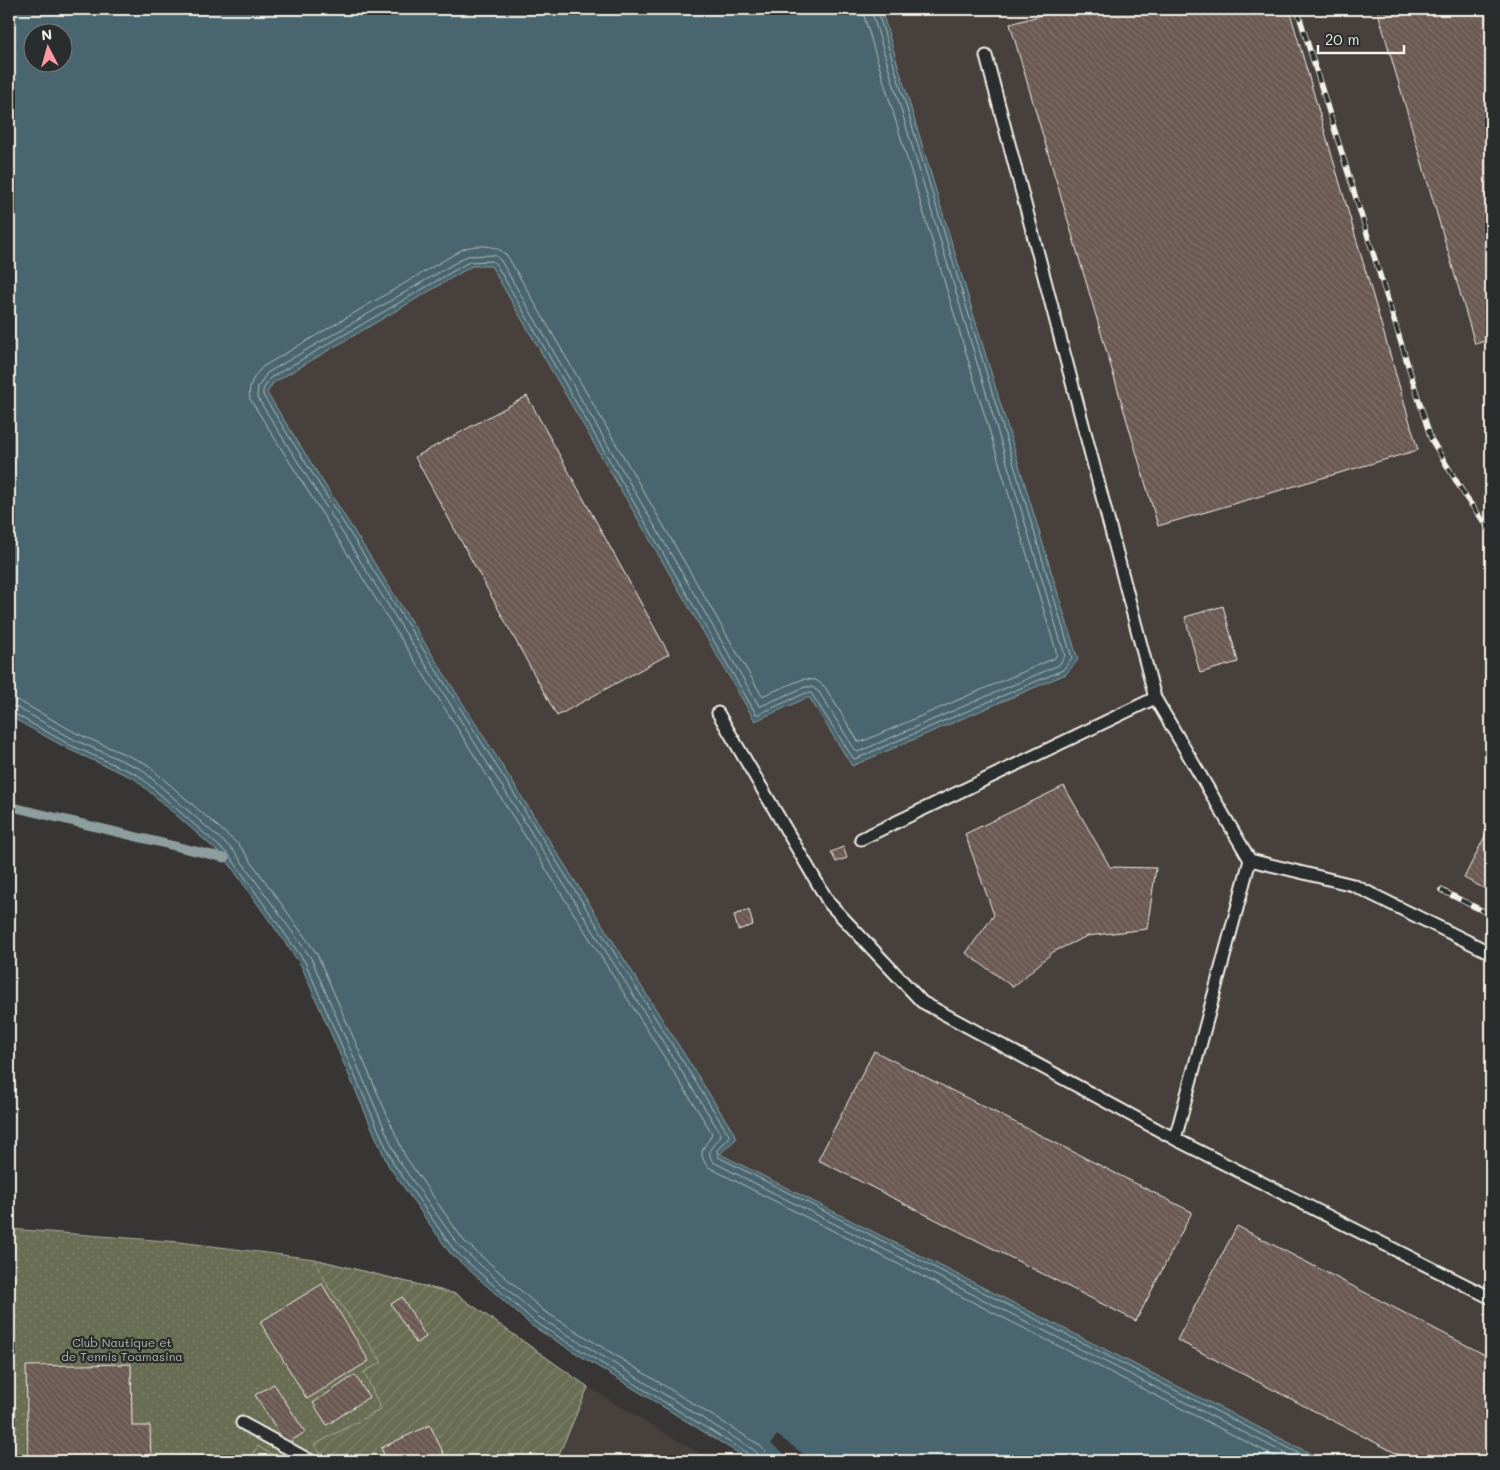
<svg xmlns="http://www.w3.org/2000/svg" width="1500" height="1470" font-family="Mali,sans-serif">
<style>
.built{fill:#46403e}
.grass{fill:url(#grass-dots);stroke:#aeaf9e}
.garden{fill:url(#garden-furrows);stroke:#aeaf9e}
.pitch{fill:#686d53;stroke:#aeaf9e}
.water{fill:#4a666f;stroke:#8e9e9f;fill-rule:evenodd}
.pier{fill:#373635}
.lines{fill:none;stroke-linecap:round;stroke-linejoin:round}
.shore{stroke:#b0b9b8;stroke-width:1}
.stream{stroke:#8e9e9f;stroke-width:9}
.building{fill:url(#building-back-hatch);stroke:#f4f1e8}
.service-casing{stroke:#f4f1e8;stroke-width:15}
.service{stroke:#2a2d2e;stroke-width:11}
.rail-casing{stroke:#f4f1e8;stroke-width:5.5}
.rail{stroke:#2a2d2e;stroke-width:4;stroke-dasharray:11;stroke-linecap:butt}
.labels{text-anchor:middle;stroke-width:4.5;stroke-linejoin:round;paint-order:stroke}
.park-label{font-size:12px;fill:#b5b6a5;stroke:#2a2d2e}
</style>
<defs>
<pattern id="grass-dots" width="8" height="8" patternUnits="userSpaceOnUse" patternTransform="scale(1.25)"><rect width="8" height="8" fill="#686d53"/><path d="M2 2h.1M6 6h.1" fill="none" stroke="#7e826c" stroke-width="1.8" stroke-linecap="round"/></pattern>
<pattern id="garden-furrows" width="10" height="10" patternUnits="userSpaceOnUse" patternTransform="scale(1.25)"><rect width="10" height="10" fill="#686d53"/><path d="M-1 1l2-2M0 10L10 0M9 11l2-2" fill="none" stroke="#7e826c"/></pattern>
<pattern id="building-back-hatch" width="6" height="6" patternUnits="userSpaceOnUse" patternTransform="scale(1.25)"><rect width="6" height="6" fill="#6a5952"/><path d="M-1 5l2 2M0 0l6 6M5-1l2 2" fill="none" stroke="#80716b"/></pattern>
</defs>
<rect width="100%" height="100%" fill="#373635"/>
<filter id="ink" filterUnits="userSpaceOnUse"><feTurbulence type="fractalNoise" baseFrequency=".02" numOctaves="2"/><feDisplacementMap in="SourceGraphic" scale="10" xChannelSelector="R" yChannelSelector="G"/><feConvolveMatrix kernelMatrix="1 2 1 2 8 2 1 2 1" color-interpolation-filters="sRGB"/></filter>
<g filter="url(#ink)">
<path class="built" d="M881,9H1491V1461H1325L720,1153L267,393L273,383L472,266H491L755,721L809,697L852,766L1078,660Z
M588,1387L712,1461H556Z"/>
<path class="grass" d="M9,1229L180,1242L314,1259L456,1294L588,1387L556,1461H9Z"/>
<path class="garden" d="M314,1259L456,1294L588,1387L556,1461H327L314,1445L381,1409L364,1372L382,1362L329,1288Z"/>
<path class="pitch" d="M258,1446L282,1461H248Z"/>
<path class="water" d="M9,9H881L1078,660L1066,674L852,766L809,697L755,721L491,266H472L273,383L267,393L737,1138L720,1154L1325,1461H751L532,1326L450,1253L388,1165L301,965L225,858L135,779L70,750L9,716ZM32,32H62V62H32Z"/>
<path class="pier" d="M777,1435L813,1461H794L771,1444Z"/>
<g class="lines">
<path class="shore" d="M863,9L864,16L1057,654L1055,658L861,742L858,741L825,687L816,680L803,679L762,696L508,257C498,244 477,244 463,249L264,366C254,374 247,387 250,399L712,1133C708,1146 694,1149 708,1167L1284,1461
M871,9L1065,656L1059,665L858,752L855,750L819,692L812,687H805L761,706H759L501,261L495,255L467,256L267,373L258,387L257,397L721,1134C718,1145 703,1147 713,1162L1300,1461
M877,9L1072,658L1063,670L855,759L853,758L811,693H806L759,714H756L496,264L492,261L469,262L270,378L263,390V395L729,1135V1138L717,1150L718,1157L1314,1461
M9,699L19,701L78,734L145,763L240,846L317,954L405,1156L464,1241L544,1311L758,1444L765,1451L767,1461
M9,706L16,707L75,740L141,769L234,851L311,958L398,1160L459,1246L539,1317L754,1450L758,1454L759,1461
M9,712L13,713L72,746L138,775L229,855L305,962L393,1163L454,1250L535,1322L750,1455L753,1461"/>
<path class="stream" d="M9,806L225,858"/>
</g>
<path class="building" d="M1064,9H1289L1418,450L1158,526L1010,24Z
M1377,9H1491V339L1475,344Z
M527,396L669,654L557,716L415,457Z
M1223,606L1238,662L1200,673L1185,617Z
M1064,786L1110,867L1156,868L1147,929L1087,936L1053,952L1013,987L966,953L994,915L965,834Z
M1491,824V892L1464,878Z
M843,847L847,858L836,862L831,852Z
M749,910L753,925L738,930L734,915Z
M874,1051L1192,1212L1136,1321L818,1160Z
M1237,1226L1491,1358V1461H1411L1177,1340Z
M322,1284L369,1361L307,1399L260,1322Z
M402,1297L426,1337L416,1343L391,1304Z
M131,1364L132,1426H150L151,1461H28L26,1366Z
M355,1375L369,1397L327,1425L313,1403Z
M274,1384L305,1432L286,1444L255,1395Z
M430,1425L447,1461H387L381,1448Z"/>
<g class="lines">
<g class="service-casing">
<path id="service" d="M986,56L1155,698L1250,860L1175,1139
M718,713L829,903L922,1002L1175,1139L1491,1298
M861,839L1155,698
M1250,860L1353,885L1491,953
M242,1423L311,1461"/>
</g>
<use href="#service" class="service"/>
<g class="rail-casing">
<path id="rail" d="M1297,9L1431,439L1467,499L1491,531
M1441,890L1491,915"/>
</g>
<use href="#rail" class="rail"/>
</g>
</g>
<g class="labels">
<g class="park-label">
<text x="122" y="1347">Club Nautique et<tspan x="122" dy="14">de Tennis Toamasina</tspan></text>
</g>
</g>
<rect width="1500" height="1470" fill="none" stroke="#2a2d2e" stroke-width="30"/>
<rect x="15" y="15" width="1470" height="1440" fill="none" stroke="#f4f1e8" stroke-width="2" filter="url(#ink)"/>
<g transform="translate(48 48) rotate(354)"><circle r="24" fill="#2a2d2e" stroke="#7b7b78"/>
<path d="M0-4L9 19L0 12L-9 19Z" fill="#ff9aa2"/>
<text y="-8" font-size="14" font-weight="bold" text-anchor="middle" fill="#f4f1e8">N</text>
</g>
<path d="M1318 45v8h86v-8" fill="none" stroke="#f4f1e8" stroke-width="2.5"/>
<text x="1325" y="45" font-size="15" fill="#f4f1e8" stroke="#2a2d2e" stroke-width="4" paint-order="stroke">20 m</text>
</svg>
